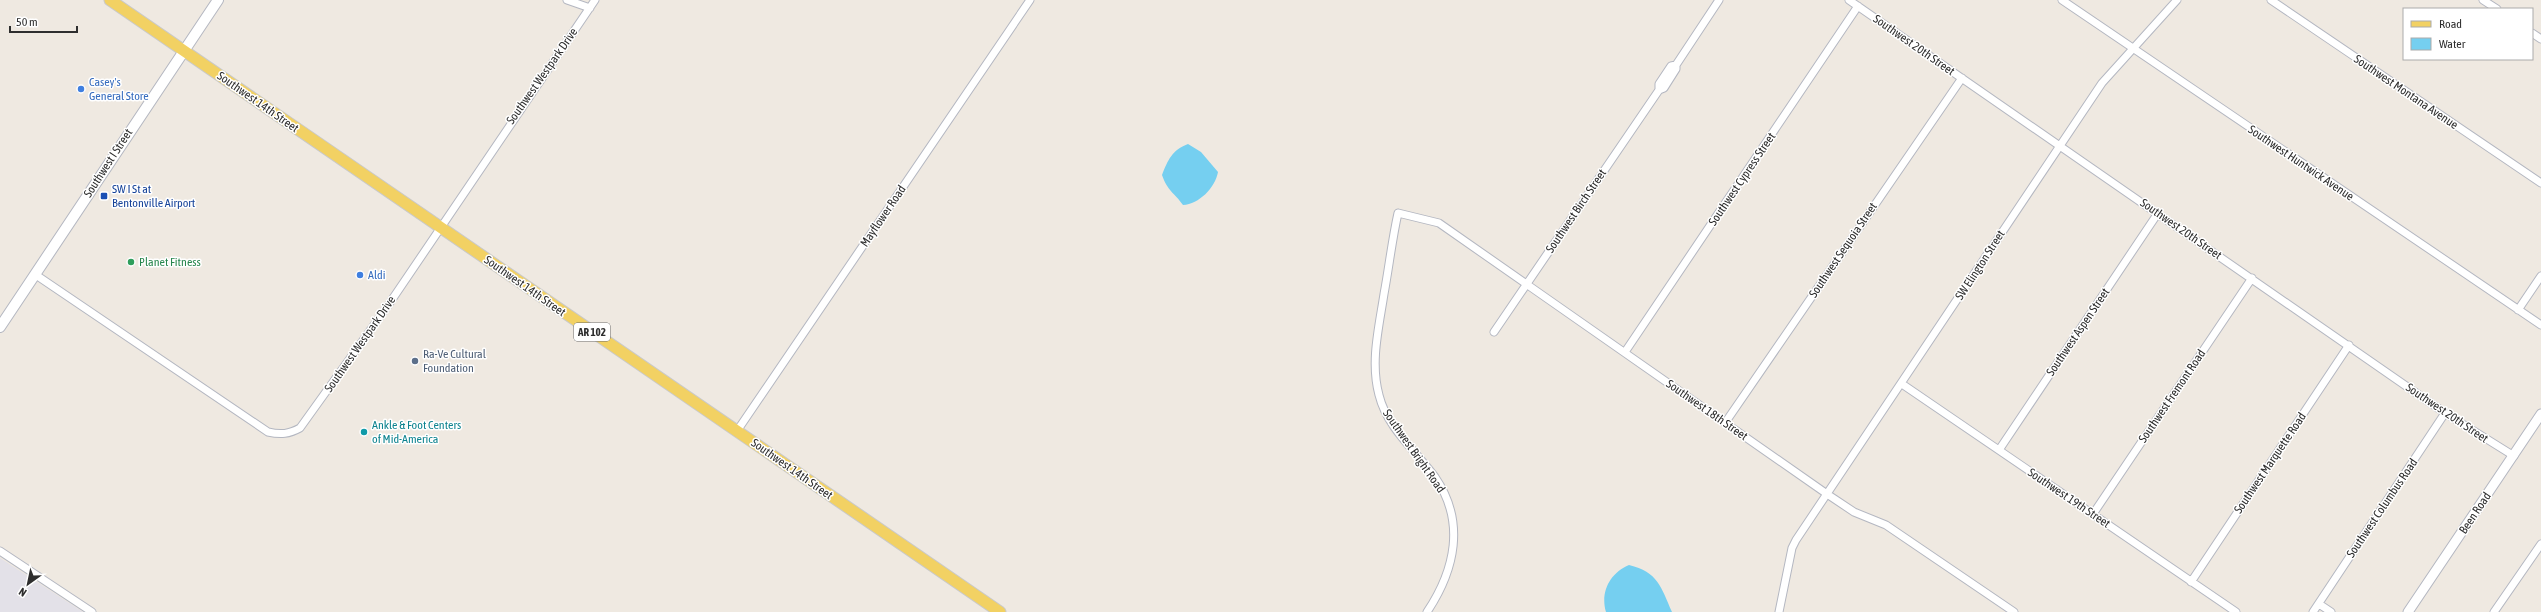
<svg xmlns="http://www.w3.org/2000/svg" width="2541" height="612" font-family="'Asap Condensed',sans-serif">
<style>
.industrial{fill:#e3e1e8}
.water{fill:#75cff0}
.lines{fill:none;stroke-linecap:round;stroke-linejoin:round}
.minor-casing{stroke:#b4b7c1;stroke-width:9}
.tertiary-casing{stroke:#b4b7c1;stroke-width:11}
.secondary-casing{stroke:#b4b7c1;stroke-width:12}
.primary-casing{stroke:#c9c9c9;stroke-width:13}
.minor{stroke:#fff;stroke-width:7}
.tertiary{stroke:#fff;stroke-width:9}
.secondary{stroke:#fff;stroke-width:10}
.primary{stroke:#f2d163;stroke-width:11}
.shop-dot{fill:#3f7fe0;stroke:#fff;stroke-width:1.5}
.transit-dot{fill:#1a4fb4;stroke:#fff;stroke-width:1.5}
.leisure-dot{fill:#2e9e5b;stroke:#fff;stroke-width:1.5}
.service-dot{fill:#5c6f8a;stroke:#fff;stroke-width:1.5}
.culture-dot{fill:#0f9aa8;stroke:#fff;stroke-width:1.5}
.labels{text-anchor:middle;stroke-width:3;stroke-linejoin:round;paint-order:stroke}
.shield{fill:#fff;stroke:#6d6d6d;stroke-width:1}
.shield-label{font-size:11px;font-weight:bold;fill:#2e2e2e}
.street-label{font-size:12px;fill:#2e2e2e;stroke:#fff}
.shop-label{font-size:12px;fill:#366cbe;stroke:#fff;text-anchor:start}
.transit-label{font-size:12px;fill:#164399;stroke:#fff;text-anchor:start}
.leisure-label{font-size:12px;fill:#27864d;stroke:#fff;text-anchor:start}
.service-label{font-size:12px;fill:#4e5e75;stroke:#fff;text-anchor:start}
.culture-label{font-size:12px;fill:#0d838f;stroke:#fff;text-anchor:start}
</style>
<rect width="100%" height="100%" fill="#efe9e1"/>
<path class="industrial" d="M0,558L83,612H0Z"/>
<path class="water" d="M1188,144L1201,152L1218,172C1215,188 1199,204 1183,205C1174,192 1168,192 1162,175C1168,160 1172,150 1188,144Z
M1629,565C1658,572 1661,587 1672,612H1606C1600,592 1610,573 1629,565Z"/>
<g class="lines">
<g class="minor-casing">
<path id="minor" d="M567,0L590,8
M1849,0L2445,413L2514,456
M2062,0L2541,325
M2271,0L2541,183
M2483,0L2497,9
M2532,33L2541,39
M1659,90V84L1671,66L1676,65
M36,275L268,432C281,435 289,434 300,428L389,304L595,0
M2518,310L2541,276
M1494,332L1659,90L1664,88L1676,69V65L1719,0
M1625,352L1858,6
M1902,384L2236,612
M1725,423L1962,78
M737,431L1030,0
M1999,450L2158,213
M2093,514L2252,278
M0,551L92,612
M2191,582L2349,345
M2319,604L2331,612
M1427,612C1455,570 1466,522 1435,477C1416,451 1387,428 1379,395C1370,362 1379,327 1384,294C1389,267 1392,240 1398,213L1439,223L1827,494L1854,512L1886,525L2014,612
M1779,612L1792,548L1796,540L2102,83L2177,0
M2313,612L2445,413
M2494,612L2541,544"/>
</g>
<g class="tertiary-casing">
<path id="tertiary" d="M2408,612L2541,414"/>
</g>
<g class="secondary-casing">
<path id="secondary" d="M0,327L218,0"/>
</g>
<g class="primary-casing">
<path id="primary" d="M110,0L1000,612"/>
</g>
<use href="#minor" class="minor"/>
<use href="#tertiary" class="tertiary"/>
<use href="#secondary" class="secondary"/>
<use href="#primary" class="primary"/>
</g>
<g class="shop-dot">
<circle cx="81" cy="89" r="4"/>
<circle cx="360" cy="275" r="4"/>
</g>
<rect class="transit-dot" x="100" y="192" width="8" height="8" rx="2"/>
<circle class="leisure-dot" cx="131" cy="262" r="4"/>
<circle class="service-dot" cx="415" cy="361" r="4"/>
<circle class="culture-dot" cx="364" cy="432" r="4"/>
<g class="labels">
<rect class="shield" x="574" y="323" width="36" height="18" rx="3"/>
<g class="shield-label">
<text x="592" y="336">AR 102</text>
</g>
<g class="street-label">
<text transform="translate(1914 45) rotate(35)" y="4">Southwest 20th Street</text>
<text transform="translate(542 76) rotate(-55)" y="4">Southwest Westpark Drive</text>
<text transform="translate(2406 92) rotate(34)" y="4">Southwest Montana Avenue</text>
<text transform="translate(258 102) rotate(35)" y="4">Southwest 14th Street</text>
<text transform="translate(108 163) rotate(-57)" y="4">Southwest I Street</text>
<text transform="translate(2301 163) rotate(34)" y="4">Southwest Huntwick Avenue</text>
<text transform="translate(1742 179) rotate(-56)" y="4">Southwest Cypress Street</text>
<text transform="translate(1576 211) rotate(-56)" y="4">Southwest Birch Street</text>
<text transform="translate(883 216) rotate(-56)" y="4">Mayflower Road</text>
<text transform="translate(2181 229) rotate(35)" y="4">Southwest 20th Street</text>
<text transform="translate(1843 250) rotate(-56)" y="4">Southwest Sequoia Street</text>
<text transform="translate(1980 265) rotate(-57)" y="4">SW Elington Street</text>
<text transform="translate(525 286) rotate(35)" y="4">Southwest 14th Street</text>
<text transform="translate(2078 332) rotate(-56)" y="4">Southwest Aspen Street</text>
<text transform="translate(360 344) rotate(-55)" y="4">Southwest Westpark Drive</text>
<text transform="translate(2172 396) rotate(-56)" y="4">Southwest Fremont Road</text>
<text transform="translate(1707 410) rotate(35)" y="4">Southwest 18th Street</text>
<text transform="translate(2447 413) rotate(34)" y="4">Southwest 20th Street</text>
<text transform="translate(1414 451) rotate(55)" y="4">Southwest Bright Road</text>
<text transform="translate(2270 463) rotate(-56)" y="4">Southwest Marquette Road</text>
<text transform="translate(792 469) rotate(35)" y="4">Southwest 14th Street</text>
<text transform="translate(2069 498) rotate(34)" y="4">Southwest 19th Street</text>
<text transform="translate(2382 508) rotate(-56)" y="4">Southwest Columbus Road</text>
<text transform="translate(2475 513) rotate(-56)" y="4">Been Road</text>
</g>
<g class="shop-label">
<text x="89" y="86">Casey's<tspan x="89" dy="14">General Store</tspan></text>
<text x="368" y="279">Aldi</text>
</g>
<g class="transit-label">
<text x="112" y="193">SW I St at<tspan x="112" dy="14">Bentonville Airport</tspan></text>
</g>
<g class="leisure-label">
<text x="139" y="266">Planet Fitness</text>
</g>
<g class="service-label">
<text x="423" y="358">Ra-Ve Cultural<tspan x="423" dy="14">Foundation</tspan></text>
</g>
<g class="culture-label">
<text x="372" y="429">Ankle &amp; Foot Centers<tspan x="372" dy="14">of Mid-America</tspan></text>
</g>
</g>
<rect x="2403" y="8" width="130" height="52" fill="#ffffff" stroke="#ababab"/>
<rect x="2411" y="21" width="20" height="6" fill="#f2d163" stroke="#ababab"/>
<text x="2439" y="28" font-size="12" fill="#2e2e2e">Road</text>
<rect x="2411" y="38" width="20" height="12" fill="#75cff0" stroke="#ababab"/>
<text x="2439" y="48" font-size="12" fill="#2e2e2e">Water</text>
<g transform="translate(28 584) rotate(213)" stroke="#ffffff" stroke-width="3" paint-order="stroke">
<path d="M0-3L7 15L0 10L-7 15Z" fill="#2e2e2e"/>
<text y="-6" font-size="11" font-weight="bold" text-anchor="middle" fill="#2e2e2e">N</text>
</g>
<path d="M10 26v6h67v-6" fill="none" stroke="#2e2e2e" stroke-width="2"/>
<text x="16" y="26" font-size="12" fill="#2e2e2e" stroke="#ffffff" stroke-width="3" paint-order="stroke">50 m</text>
</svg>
